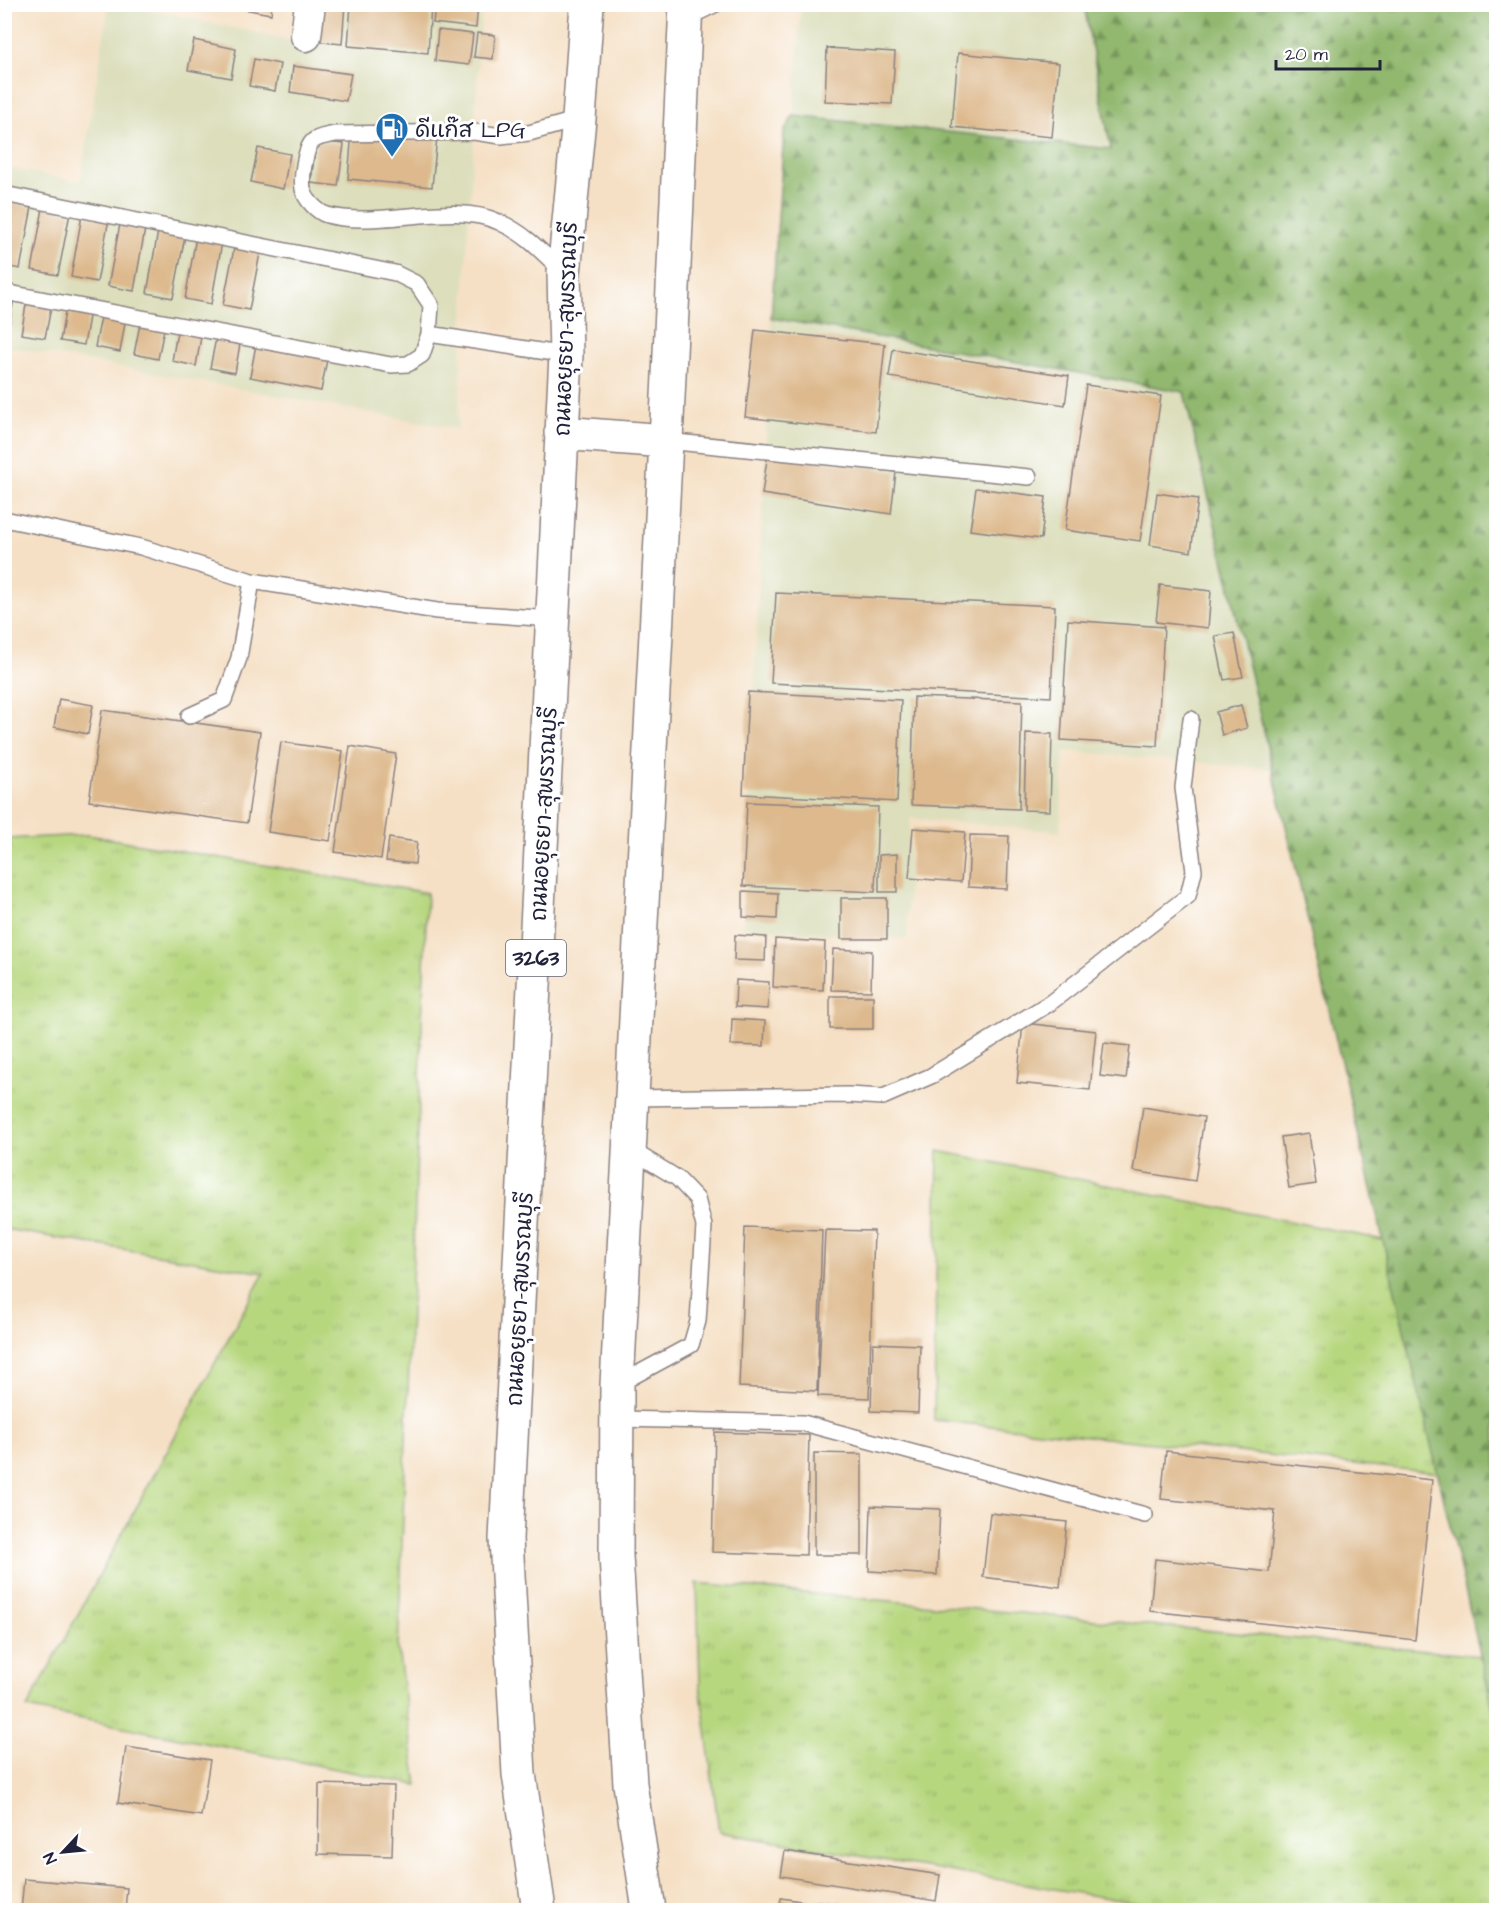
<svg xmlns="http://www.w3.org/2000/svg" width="1501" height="1915" font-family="'Architects Daughter','Playpen Sans Thai',sans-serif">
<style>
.built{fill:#dcdebc}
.grass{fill:url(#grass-tufts);stroke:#6c7c5d;stroke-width:1.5}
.forest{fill:url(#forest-firs);stroke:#5a6d54;stroke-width:1.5}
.building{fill:#ddb98d}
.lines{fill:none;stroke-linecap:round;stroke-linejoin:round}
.lane-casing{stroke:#8c8180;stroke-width:18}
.street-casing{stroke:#8c8180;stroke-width:33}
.primary-casing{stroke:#8c8180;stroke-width:36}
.lane{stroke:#fff;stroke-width:15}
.street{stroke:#fff;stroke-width:30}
.primary{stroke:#fff;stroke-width:33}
.labels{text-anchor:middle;stroke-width:6;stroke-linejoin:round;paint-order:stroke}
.shield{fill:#fff;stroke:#646476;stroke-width:1.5}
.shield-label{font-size:21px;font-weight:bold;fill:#22223b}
.poi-label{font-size:22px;fill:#22223b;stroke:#fff;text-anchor:start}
.street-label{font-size:22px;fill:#22223b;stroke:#fff}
</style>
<defs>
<pattern id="grass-tufts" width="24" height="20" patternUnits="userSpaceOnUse" patternTransform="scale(1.5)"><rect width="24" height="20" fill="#b7d77f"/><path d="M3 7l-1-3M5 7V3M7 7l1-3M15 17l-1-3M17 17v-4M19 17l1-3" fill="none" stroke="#9db86f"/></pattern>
<pattern id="forest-firs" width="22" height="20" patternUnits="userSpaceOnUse" patternTransform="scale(1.5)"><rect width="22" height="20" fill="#91b86e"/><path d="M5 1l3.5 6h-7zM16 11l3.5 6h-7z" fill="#76955c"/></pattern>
</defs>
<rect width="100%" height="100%" fill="#fff"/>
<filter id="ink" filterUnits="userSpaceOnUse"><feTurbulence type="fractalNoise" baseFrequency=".0167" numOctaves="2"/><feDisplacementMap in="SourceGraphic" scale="12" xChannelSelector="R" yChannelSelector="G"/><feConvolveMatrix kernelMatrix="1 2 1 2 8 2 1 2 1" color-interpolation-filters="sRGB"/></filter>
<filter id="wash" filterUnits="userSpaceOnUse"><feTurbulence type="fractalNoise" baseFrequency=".008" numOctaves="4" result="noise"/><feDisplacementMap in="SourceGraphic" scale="24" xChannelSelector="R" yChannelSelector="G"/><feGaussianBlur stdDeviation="1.35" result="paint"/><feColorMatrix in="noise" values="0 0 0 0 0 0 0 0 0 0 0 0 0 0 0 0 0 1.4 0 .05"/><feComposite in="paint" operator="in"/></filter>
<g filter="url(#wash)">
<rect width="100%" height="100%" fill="#f5e0c5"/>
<path class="built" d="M109,5H125L309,44L313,5H482L466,264L458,429L5,346L4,167L80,182Z
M801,5H1084L1111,149L793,116Z
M771,318L1184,392L1273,769L1064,751L1060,832L910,818L907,939L743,928Z"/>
<path class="grass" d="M88,835L427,893L398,1649L417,1785L27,1708L264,1273L5,1229V839Z
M938,1151L1383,1240L1438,1473L934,1420Z
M697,1583L1481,1656L1496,1722V1910H1178L719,1832L700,1684Z"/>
<path class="forest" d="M1084,5H1496V1722L1184,392L771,318L784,132L793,116L1111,149Z"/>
<g id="blocks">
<path class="building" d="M215,4H272L271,14Z
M315,4H345L342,44L312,41Z
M351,4H431L428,53L348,46Z
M435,4H478L476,28L433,23Z
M438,30L473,34L469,65L435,61Z
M477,33L495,35L493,59L474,57Z
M194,40L236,49L231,78L188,70Z
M827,48L895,52L892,104L825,101Z
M958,53L1059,63L1052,137L952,127Z
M254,59L280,64L275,91L249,86Z
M293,66L351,74L346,101L290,92Z
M352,130L437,137L432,187L348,179Z
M316,141L344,144L338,186L311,183Z
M258,148L290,154L283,189L251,182Z
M6,202L32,207L20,269L4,266Z
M43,208L70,213L58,275L32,270Z
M82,215L109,219L97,282L71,277Z
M120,224L145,229L134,291L108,286Z
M158,231L185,236L173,298L147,293Z
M196,237L222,242L211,304L185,299Z
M235,243L261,248L249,310L223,305Z
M4,295L14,297L8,332L4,331Z
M27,299L52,303L45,338L21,334Z
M66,306L90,311L84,345L60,341Z
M102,312L126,317L120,352L95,347Z
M141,319L165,324L158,359L134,354Z
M178,326L202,331L196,366L172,361Z
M755,330L885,344L876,432L745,417Z
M217,333L241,338L235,373L210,368Z
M257,339L328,354L321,391L250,377Z
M893,349L1069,376L1065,405L889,377Z
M1086,385L1161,396L1140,541L1065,530Z
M768,452L896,472L891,514L762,494Z
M976,488L1046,497L1041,539L970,530Z
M1157,493L1198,499L1191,552L1150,545Z
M1160,585L1211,591L1208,628L1156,622Z
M776,593L1055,606L1051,697L771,683Z
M1068,620L1164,627L1157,746L1061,740Z
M1234,633L1243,677L1224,680L1215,636Z
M748,692L901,700L897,802L743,794Z
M914,697L1022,701L1019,809L911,805Z
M59,699L93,705L88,734L54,727Z
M1241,705L1247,728L1222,735L1216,712Z
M102,710L260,732L247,823L89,801Z
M1026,733L1052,734L1050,811L1024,810Z
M281,742L343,751L330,841L268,832Z
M350,746L396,754L381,859L335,852Z
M747,802L878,807L875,892L743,886Z
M913,828L965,832L961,882L909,878Z
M970,835L1009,836L1007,889L968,887Z
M389,838L417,842L415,864L386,861Z
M897,854V892H879V855Z
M743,891L778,893L777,919L743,917Z
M841,898H887V939H841Z
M735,935L766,937L765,961L734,960Z
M775,939L825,942L823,990L773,987Z
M833,949L872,951L871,991L831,990Z
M736,980L769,982L768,1009L735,1007Z
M830,996H873V1029H830Z
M732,1019L765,1021L764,1046L731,1045Z
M1023,1023L1096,1031L1090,1090L1017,1083Z
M1104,1043L1130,1046L1126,1079L1100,1076Z
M1143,1107L1204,1117L1195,1181L1133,1171Z
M1309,1133L1316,1184L1289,1188L1281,1137Z
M745,1227L822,1230L817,1391L739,1387Z
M825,1230L874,1231L869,1398L818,1396Z
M873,1343L920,1345L918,1413L871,1411Z
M715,1432L809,1435L806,1555L712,1552Z
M1166,1451L1432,1480L1415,1640L1150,1611L1155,1559L1269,1572L1275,1511L1161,1499Z
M814,1453L862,1454V1555H814Z
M871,1506L940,1509L937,1575L869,1571Z
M990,1513L1067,1522L1060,1587L983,1577Z
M126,1747L210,1760L201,1816L118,1803Z
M319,1784L394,1786L392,1856L318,1854Z
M785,1851L940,1875L936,1901L781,1876Z
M24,1879L127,1888L125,1910H21Z
M781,1898L813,1903L812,1910H779Z
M818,1901L875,1909V1910H816Z"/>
</g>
</g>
<g filter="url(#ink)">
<use href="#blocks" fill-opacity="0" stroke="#8c8180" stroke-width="1.5"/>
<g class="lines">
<g class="lane-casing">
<path id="lane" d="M685,19L716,4
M4,194L395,273L417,284L431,305L429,334L422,355L408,364L391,365L4,292
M564,273C544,254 525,233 499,222C452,200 379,229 327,215C317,212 305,199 303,189C301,178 305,148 313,141C319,136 327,136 335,134L474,132L501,136L529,133L579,119
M429,334L566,355
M666,441L1029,477
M4,519L141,547L252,581L437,611L553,619
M189,716L224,700L239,658L252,581
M632,1098L848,1095L883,1097L931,1076L1050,1003L1188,896L1194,871L1183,788L1191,719
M617,1385L691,1345L698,1321L704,1226L697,1199L677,1178L628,1148
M617,1419L803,1423L1145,1515"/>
</g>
<g class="street-casing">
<path id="street" d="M306,36L310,4"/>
</g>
<g class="primary-casing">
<path id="primary" d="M561,433L666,441
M539,1910L519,1774L506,1539L566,355L564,273L579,119L587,4
M649,1910L630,1784L616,1556L617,1385L666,441L686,4"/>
</g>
<use href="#lane" class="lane"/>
<use href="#street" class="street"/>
<use href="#primary" class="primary"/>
</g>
</g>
<defs>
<g id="fuel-pin" transform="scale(1.725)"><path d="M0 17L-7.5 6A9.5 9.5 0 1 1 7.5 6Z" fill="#1f6fb2" stroke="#fff"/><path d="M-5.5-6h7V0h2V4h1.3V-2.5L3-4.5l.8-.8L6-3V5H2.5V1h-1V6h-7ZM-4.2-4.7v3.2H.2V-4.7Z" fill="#fff"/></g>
</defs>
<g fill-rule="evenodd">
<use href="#fuel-pin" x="392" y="129"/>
</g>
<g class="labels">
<rect class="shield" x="506" y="940" width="60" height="36" rx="4.5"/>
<g class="shield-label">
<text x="536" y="965">3263</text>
</g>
<g class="poi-label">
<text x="415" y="137">ดีแก๊ส LPG</text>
</g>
<g class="street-label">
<text transform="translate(565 329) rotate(-88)" y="8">ถนนอยุธยา-สุพรรณบุรี</text>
<text transform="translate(543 814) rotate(-87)" y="8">ถนนอยุธยา-สุพรรณบุรี</text>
<text transform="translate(519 1299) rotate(-87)" y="8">ถนนอยุธยา-สุพรรณบุรี</text>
</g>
</g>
<rect width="1501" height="1915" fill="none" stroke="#fff" stroke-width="24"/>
<g transform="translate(63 1852) rotate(244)" stroke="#ffffff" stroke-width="4.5" paint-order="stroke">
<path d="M0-4.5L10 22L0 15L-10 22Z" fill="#22223b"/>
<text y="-9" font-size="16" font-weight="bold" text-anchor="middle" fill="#22223b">N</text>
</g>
<path d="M1276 60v9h104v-9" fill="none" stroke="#22223b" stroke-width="3"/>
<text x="1285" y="60" font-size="18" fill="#22223b" stroke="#ffffff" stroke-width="4.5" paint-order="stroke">20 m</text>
</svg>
